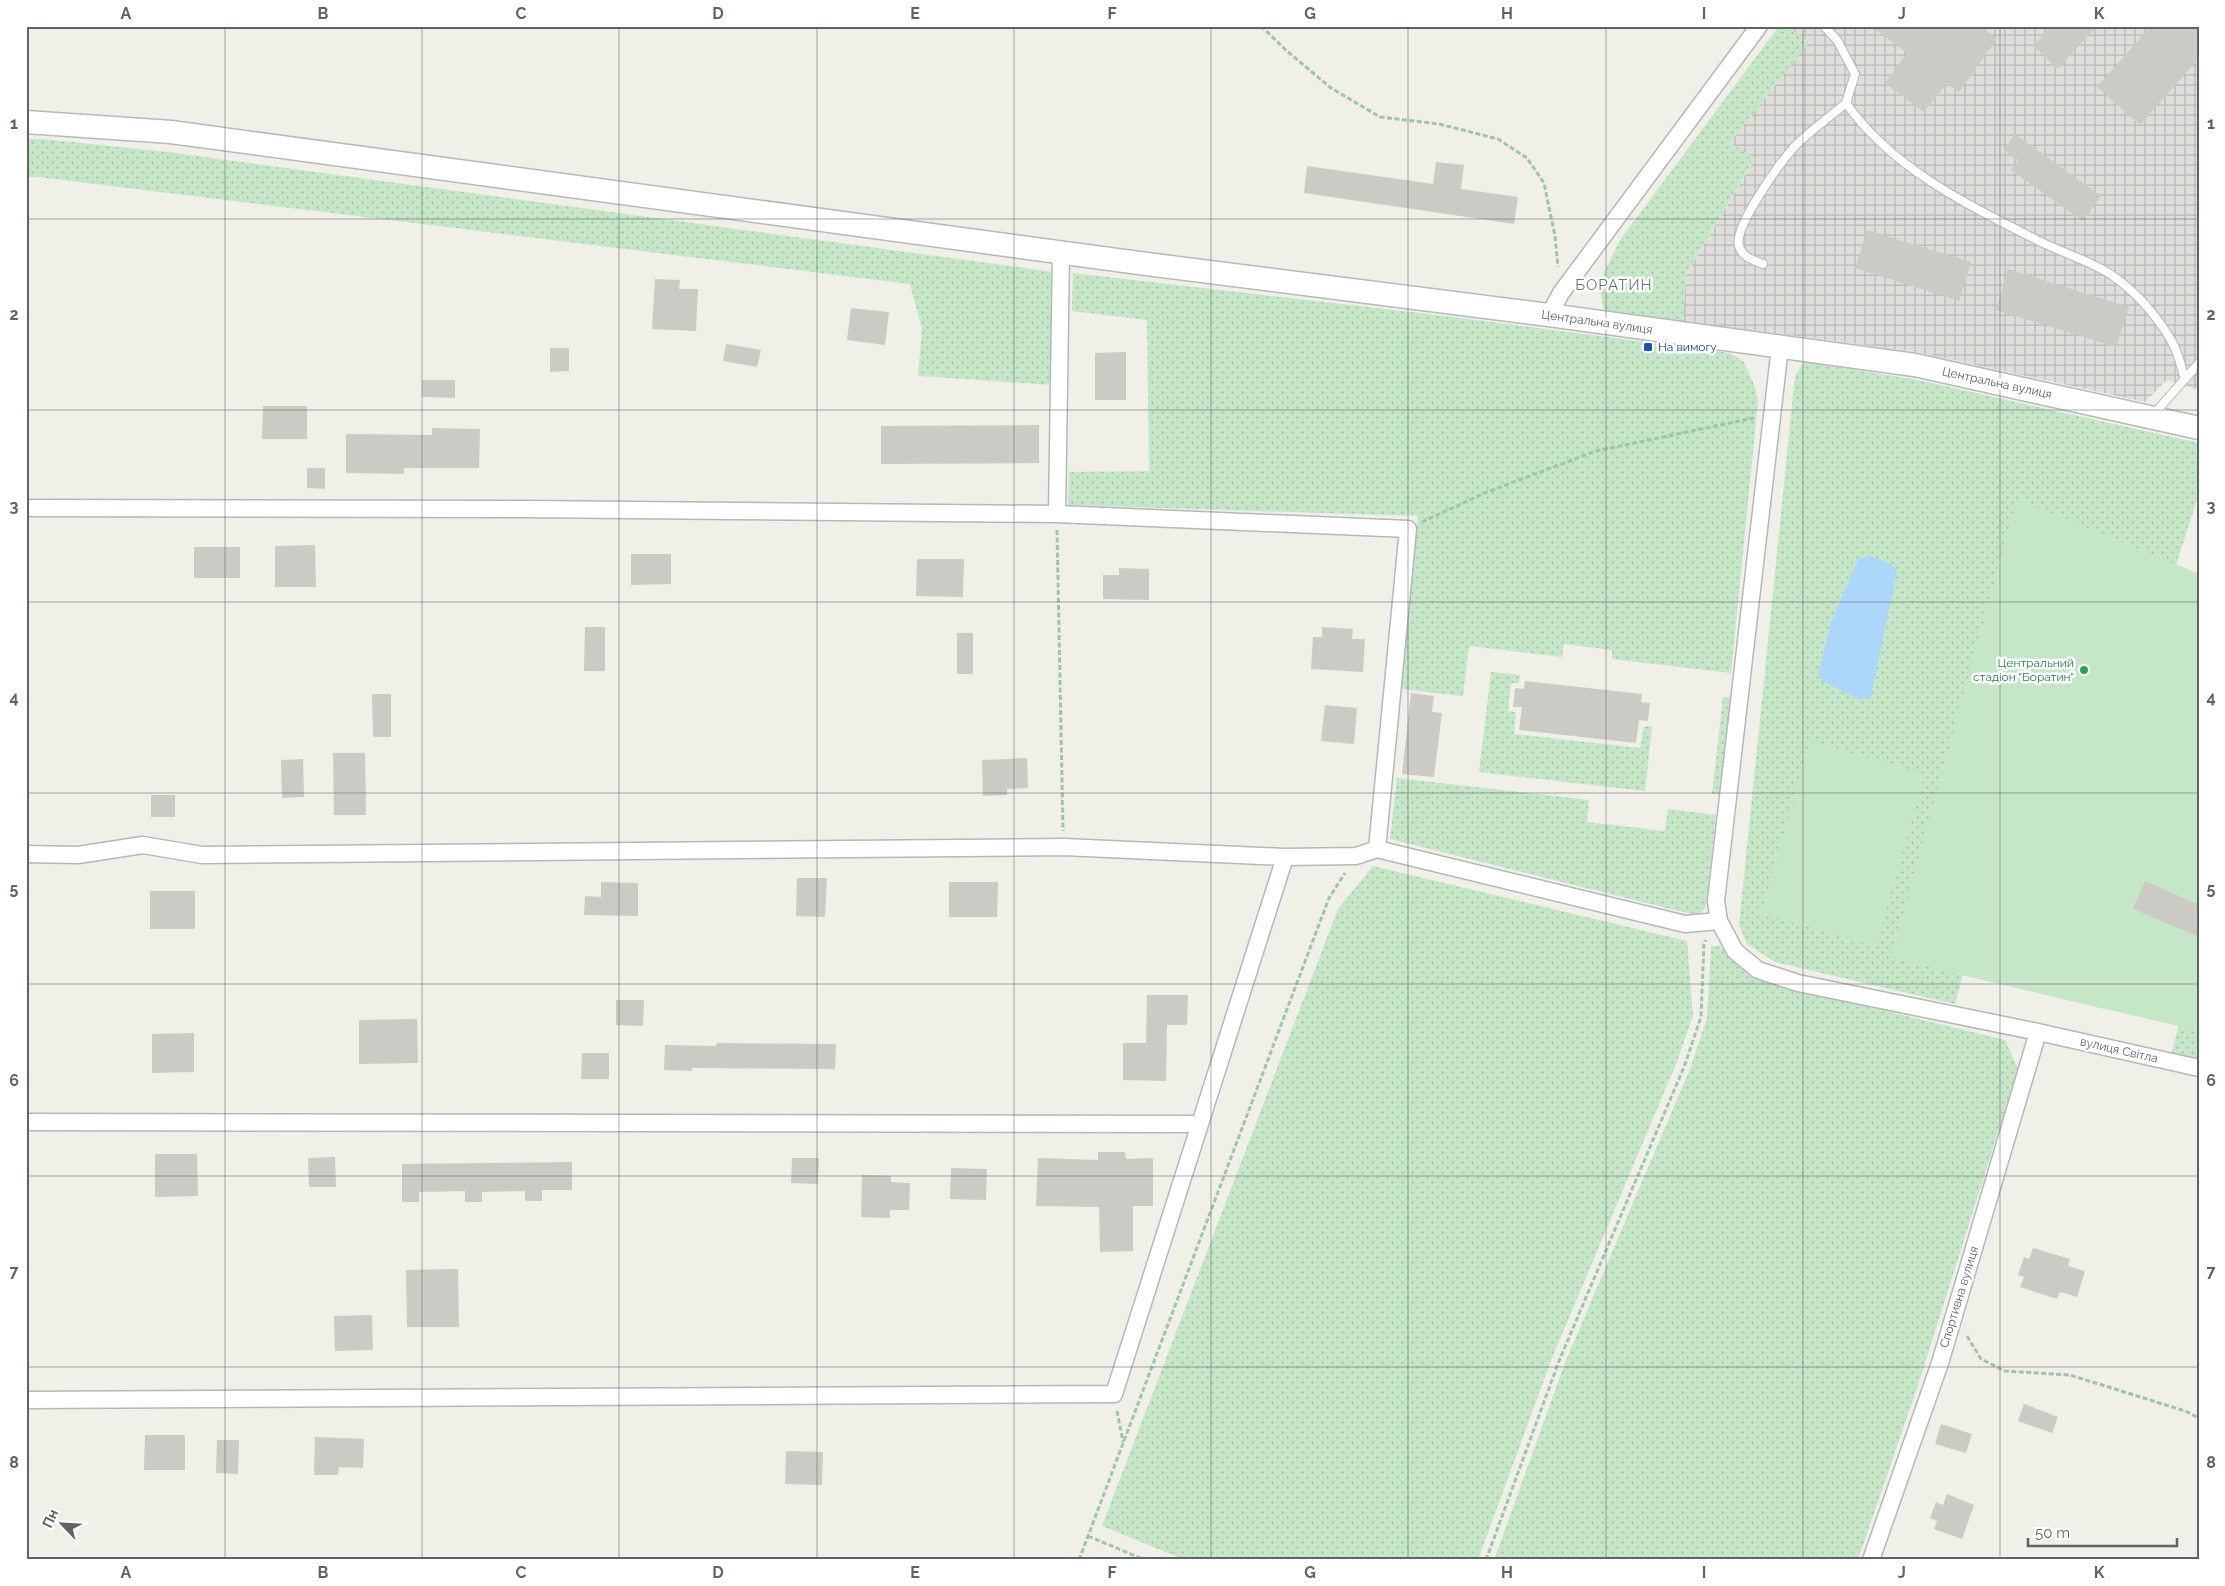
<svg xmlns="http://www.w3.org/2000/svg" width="2225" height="1586" font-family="Raleway,sans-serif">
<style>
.industrial{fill:url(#industrial-grid)}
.grass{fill:url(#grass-dots);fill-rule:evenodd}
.pitch{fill:#c6e6c8}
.water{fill:#add6fb}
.building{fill:#cccac4}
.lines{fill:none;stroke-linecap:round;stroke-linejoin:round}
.lane-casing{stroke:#b5b7bc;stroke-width:10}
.street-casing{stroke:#b5b7bc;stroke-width:19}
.secondary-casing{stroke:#b6b9be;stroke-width:25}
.path{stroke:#9ec5ab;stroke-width:3;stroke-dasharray:5 2.5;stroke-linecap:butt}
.lane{stroke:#fff;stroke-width:8}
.street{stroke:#fff;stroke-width:16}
.secondary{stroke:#fff;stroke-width:22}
.grid{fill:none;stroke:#5f6267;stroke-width:1;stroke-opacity:0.55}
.transit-dot{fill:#1a4fb4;stroke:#fff;stroke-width:2}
.leisure-dot{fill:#2e9e5b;stroke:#fff;stroke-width:2}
.labels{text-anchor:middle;stroke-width:5;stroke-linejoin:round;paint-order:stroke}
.street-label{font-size:12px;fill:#5f6267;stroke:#fff}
.transit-label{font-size:12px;fill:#164399;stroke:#fff;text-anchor:start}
.leisure-label{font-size:12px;fill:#27864d;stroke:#fff;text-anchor:end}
.quarter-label{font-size:15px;letter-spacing:1px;fill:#707479;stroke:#fff}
.neatline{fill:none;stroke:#5f6267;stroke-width:2}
.grid-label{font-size:16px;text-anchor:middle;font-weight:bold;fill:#5f6267}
</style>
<defs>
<pattern id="industrial-grid" width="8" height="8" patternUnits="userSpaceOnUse" patternTransform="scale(1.25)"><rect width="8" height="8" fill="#dfdeda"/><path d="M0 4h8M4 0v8" fill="none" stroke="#b8b7b5"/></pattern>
<pattern id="grass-dots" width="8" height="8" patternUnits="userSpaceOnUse" patternTransform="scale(1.25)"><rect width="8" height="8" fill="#c6e6c8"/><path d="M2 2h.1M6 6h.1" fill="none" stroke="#a4bea6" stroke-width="1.8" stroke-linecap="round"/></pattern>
</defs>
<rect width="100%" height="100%" fill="#f0efe8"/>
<path class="industrial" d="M1787,26H2199V385L2195,389L2167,380L2145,402L1917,352L1683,321L1686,275L1755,159L1730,143L1809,42Z"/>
<path class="grass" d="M1779,26H1787L1809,42L1730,143L1755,158L1686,274L1683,321L1604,310L1599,283L1620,240Z
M26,139H42L168,152L1054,272L1052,385L918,376L922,329L910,284L39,177H26Z
M1073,273L1437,315L1730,353L1744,362L1755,387L1758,401L1731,673L1612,659V650L1564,644L1562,657L1469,646L1463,696L1401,689L1418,516L1068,505L1069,472L1149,471L1147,320L1072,311Z
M1804,362L1913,379L2199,443V493L2176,565L2199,574L2109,1010L1963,975L1955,1004L1775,962L1747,944L1739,925L1795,376ZM1858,559L1818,674L1831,622Z
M1491,672L1520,675L1519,683H1511L1508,711L1516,712L1514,734L1640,748L1644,726L1652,727L1645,791L1479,772Z
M1723,697L1731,698L1721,795L1712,794Z
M1397,778L1589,800L1587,822L1665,831L1668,809L1716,815L1706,906L1699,916L1390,839Z
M1373,866L1687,941L1693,1016L1676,1064L1552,1358L1478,1560H1185L1102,1526L1338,909Z
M1711,946H1720L1739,966L1763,981L2005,1040L2018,1069L1918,1385L1858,1560H1494L1565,1363L1690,1069L1707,1018Z
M2199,948V1062L2171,1055Z"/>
<path class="pitch" d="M2017,499L2199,574V1031L1891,958Z
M1810,741L1925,774L1876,946L1761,913Z"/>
<path class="water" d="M1871,556L1891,564L1897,571L1871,696L1860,700L1822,681L1818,674L1831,622L1858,559Z"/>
<path class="building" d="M1871,26H1980L1997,39L1959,92L1947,83L1924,112L1885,83L1907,53Z
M2051,26H2097L2058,69L2033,46Z
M2151,26H2199V58L2140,125L2097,87Z
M2015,134L2101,196L2083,221L2011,170L2018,160L2004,150Z
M1436,162L1464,165L1461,189L1518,197L1514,224L1304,193L1307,166L1433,184Z
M1867,230L1971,262L1959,301L1855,268Z
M2008,269L2129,307L2116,347L1996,310Z
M655,279L680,280L679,289H698L696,331L652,329Z
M851,308L889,312L885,345L847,340Z
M726,344L761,350L757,367L723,361Z
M550,348H569V371L550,372Z
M1126,352V400H1095V353Z
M422,380H455V398L422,397Z
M263,406H307V439H262Z
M1039,425V463L881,464V426Z
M432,428L480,429L479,468H404V474L346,473V434L432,435Z
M307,468H325V489L307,488Z
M315,545L316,587H275V546Z
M194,547H240V578H194Z
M631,554H671V584L631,585Z
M917,559H964L963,597L916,596Z
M1119,568L1149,569V600L1103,599V575H1119Z
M585,627H605V671H584Z
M1322,627L1353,629L1352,639H1365L1363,672L1311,669L1313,637H1322Z
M957,633H973V674H957Z
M1525,681L1642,694L1641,702L1650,703L1648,721L1639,720L1636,743L1519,730L1522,707H1513L1515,688L1524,689Z
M1411,693L1434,696L1432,712L1442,713L1434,777L1402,774Z
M372,694H391V737H373Z
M1325,705L1357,708L1354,744L1321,741Z
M333,753H365L366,815H334Z
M1027,758L1028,788L1007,789V795L983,796L982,760Z
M303,759L304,797L282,798L281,760Z
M151,795H175V817H151Z
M797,878H827L825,917L796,916Z
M2145,881L2199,905V937L2133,909Z
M601,882L638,883V916L584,915L585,896L601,897Z
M949,882H998L997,917H949Z
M150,891H195V929H150Z
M1147,995H1188L1187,1025H1167L1166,1081L1123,1080V1043H1146Z
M616,1000H644L643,1026L616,1025Z
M417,1019L418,1063L359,1064V1020Z
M194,1033V1072L152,1073V1034Z
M717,1043L836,1044L835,1069L692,1068V1071L664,1070L665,1045L716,1046Z
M582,1053H609V1079H581Z
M1098,1152H1125L1126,1159L1153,1158V1206H1133V1251L1100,1252L1099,1207L1036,1206L1038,1158L1098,1160Z
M155,1154H197L198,1196L155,1197Z
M335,1157L336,1187H309L308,1158Z
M792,1158H819L818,1184L791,1183Z
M572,1162V1190H542V1201H525V1191L482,1192V1202H465V1191L419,1192V1202H402V1164Z
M951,1168L987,1169L986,1200L950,1199Z
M862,1175L891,1176V1182L910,1183L909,1210H890V1218L861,1217Z
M2033,1248L2070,1259L2068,1266L2085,1271L2077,1297L2060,1292L2057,1299L2020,1287L2024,1277L2018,1275L2024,1257L2029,1259Z
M458,1269L459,1327H407L406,1270Z
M372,1315L373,1350L335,1351L334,1316Z
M2024,1404L2058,1417L2052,1433L2018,1421Z
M1941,1424L1972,1434L1966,1453L1935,1444Z
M145,1435H185V1470H144Z
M315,1437L364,1439L363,1468L339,1467L338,1475H314Z
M217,1440H239L238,1474L216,1473Z
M786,1451L823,1452L822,1485L785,1484Z
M1947,1494L1974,1505L1962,1539L1934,1529L1937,1521L1930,1518L1936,1502L1943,1505Z"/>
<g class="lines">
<g class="lane-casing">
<path id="lane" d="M1824,26L1837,40L1855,74L1846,103C1892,169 1970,206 2041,242C2061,252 2095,263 2113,276C2136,292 2156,315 2171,340C2178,351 2181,367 2185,379
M1763,264C1753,260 1742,257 1739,246C1733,227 1782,160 1796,145C1811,130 1830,117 1846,103
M2153,415L2199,363"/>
</g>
<g class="street-casing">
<path id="street" d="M1549,315L1561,293L1759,26
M1780,347L1716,901L1719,921L1735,951L1758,970L1798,983L2038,1032L2199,1068
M26,508L524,509L1057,514L1061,252
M1377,849L1685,924L1719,921
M26,854L78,855L143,845L202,855L1064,847L1285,857
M26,1122L1199,1124
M26,1400L1114,1394L1285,857L1356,856L1377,849L1408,529L1057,514
M1871,1560L1940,1363L2038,1032"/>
</g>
<g class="secondary-casing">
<path id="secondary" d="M26,122L171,132L1139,263L1549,315L1915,365L2199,428"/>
</g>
<path class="path" d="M1261,26L1288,52L1331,88L1380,117L1439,124L1498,139L1527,158L1544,183L1555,236L1558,267
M1422,522L1487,492L1596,451L1754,418
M1057,530L1063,831
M1967,1336L1981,1359L2005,1371L2070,1375L2185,1411L2199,1418
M1117,1411L1123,1442
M1088,1536L1145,1560
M1079,1560L1329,898L1345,873
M1486,1560L1559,1361L1684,1067L1701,1017L1704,944L1706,940"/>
<use href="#lane" class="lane"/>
<use href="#street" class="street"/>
<use href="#secondary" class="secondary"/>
</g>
<path class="grid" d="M225,26V1560M422,26V1560M619,26V1560M817,26V1560M1014,26V1560M1211,26V1560M1408,26V1560M1606,26V1560M1803,26V1560M2000,26V1560M26,219H2199M26,410H2199M26,602H2199M26,793H2199M26,984H2199M26,1176H2199M26,1367H2199"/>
<rect class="transit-dot" x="1643" y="342" width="10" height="10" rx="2.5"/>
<circle class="leisure-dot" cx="2084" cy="670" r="5"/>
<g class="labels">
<g class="street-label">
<text transform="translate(1597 322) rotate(8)" y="4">Центральна вулиця</text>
<text transform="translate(1997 383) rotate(12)" y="4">Центральна вулиця</text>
<text transform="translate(2119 1050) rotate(13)" y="4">вулиця Світла</text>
<text transform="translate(1959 1297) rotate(-73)" y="4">Спортивна вулиця</text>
</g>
<g class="transit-label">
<text x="1658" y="351">На вимогу</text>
</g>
<g class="leisure-label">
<text x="2074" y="667">Центральний<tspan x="2074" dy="14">стадіон "Боратин"</tspan></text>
</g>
<g class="quarter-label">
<text x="1614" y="290">БОРАТИН</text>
</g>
</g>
<rect width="2225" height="1586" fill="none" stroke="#ffffff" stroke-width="55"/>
<g transform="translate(62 1524) rotate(295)" stroke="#ffffff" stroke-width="4" paint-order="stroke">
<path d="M0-4L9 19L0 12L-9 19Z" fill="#5f6267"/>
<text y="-8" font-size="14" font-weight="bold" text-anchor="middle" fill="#5f6267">Пн</text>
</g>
<path d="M2028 1538v8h149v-8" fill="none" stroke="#5f6267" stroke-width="2.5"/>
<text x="2035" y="1538" font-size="15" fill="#5f6267" stroke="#ffffff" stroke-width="4" paint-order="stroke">50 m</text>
<rect x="28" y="28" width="2170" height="1530" class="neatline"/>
<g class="grid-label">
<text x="126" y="19">A</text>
<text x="323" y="19">B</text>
<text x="521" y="19">C</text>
<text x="718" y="19">D</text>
<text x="915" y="19">E</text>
<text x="1112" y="19">F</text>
<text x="1310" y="19">G</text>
<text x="1507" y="19">H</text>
<text x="1704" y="19">I</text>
<text x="1902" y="19">J</text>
<text x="2099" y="19">K</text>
<text x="14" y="129">1</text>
<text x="2211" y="129">1</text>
<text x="14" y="320">2</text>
<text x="2211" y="320">2</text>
<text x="14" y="512">3</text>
<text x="2211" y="512">3</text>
<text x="14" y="703">4</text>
<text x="2211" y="703">4</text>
<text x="14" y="894">5</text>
<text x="2211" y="894">5</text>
<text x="14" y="1086">6</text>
<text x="2211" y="1086">6</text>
<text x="14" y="1277">7</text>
<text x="2211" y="1277">7</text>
<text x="14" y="1468">8</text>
<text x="2211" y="1468">8</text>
<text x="126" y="1578">A</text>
<text x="323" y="1578">B</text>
<text x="521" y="1578">C</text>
<text x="718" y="1578">D</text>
<text x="915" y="1578">E</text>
<text x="1112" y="1578">F</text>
<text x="1310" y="1578">G</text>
<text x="1507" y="1578">H</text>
<text x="1704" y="1578">I</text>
<text x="1902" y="1578">J</text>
<text x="2099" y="1578">K</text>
</g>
</svg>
